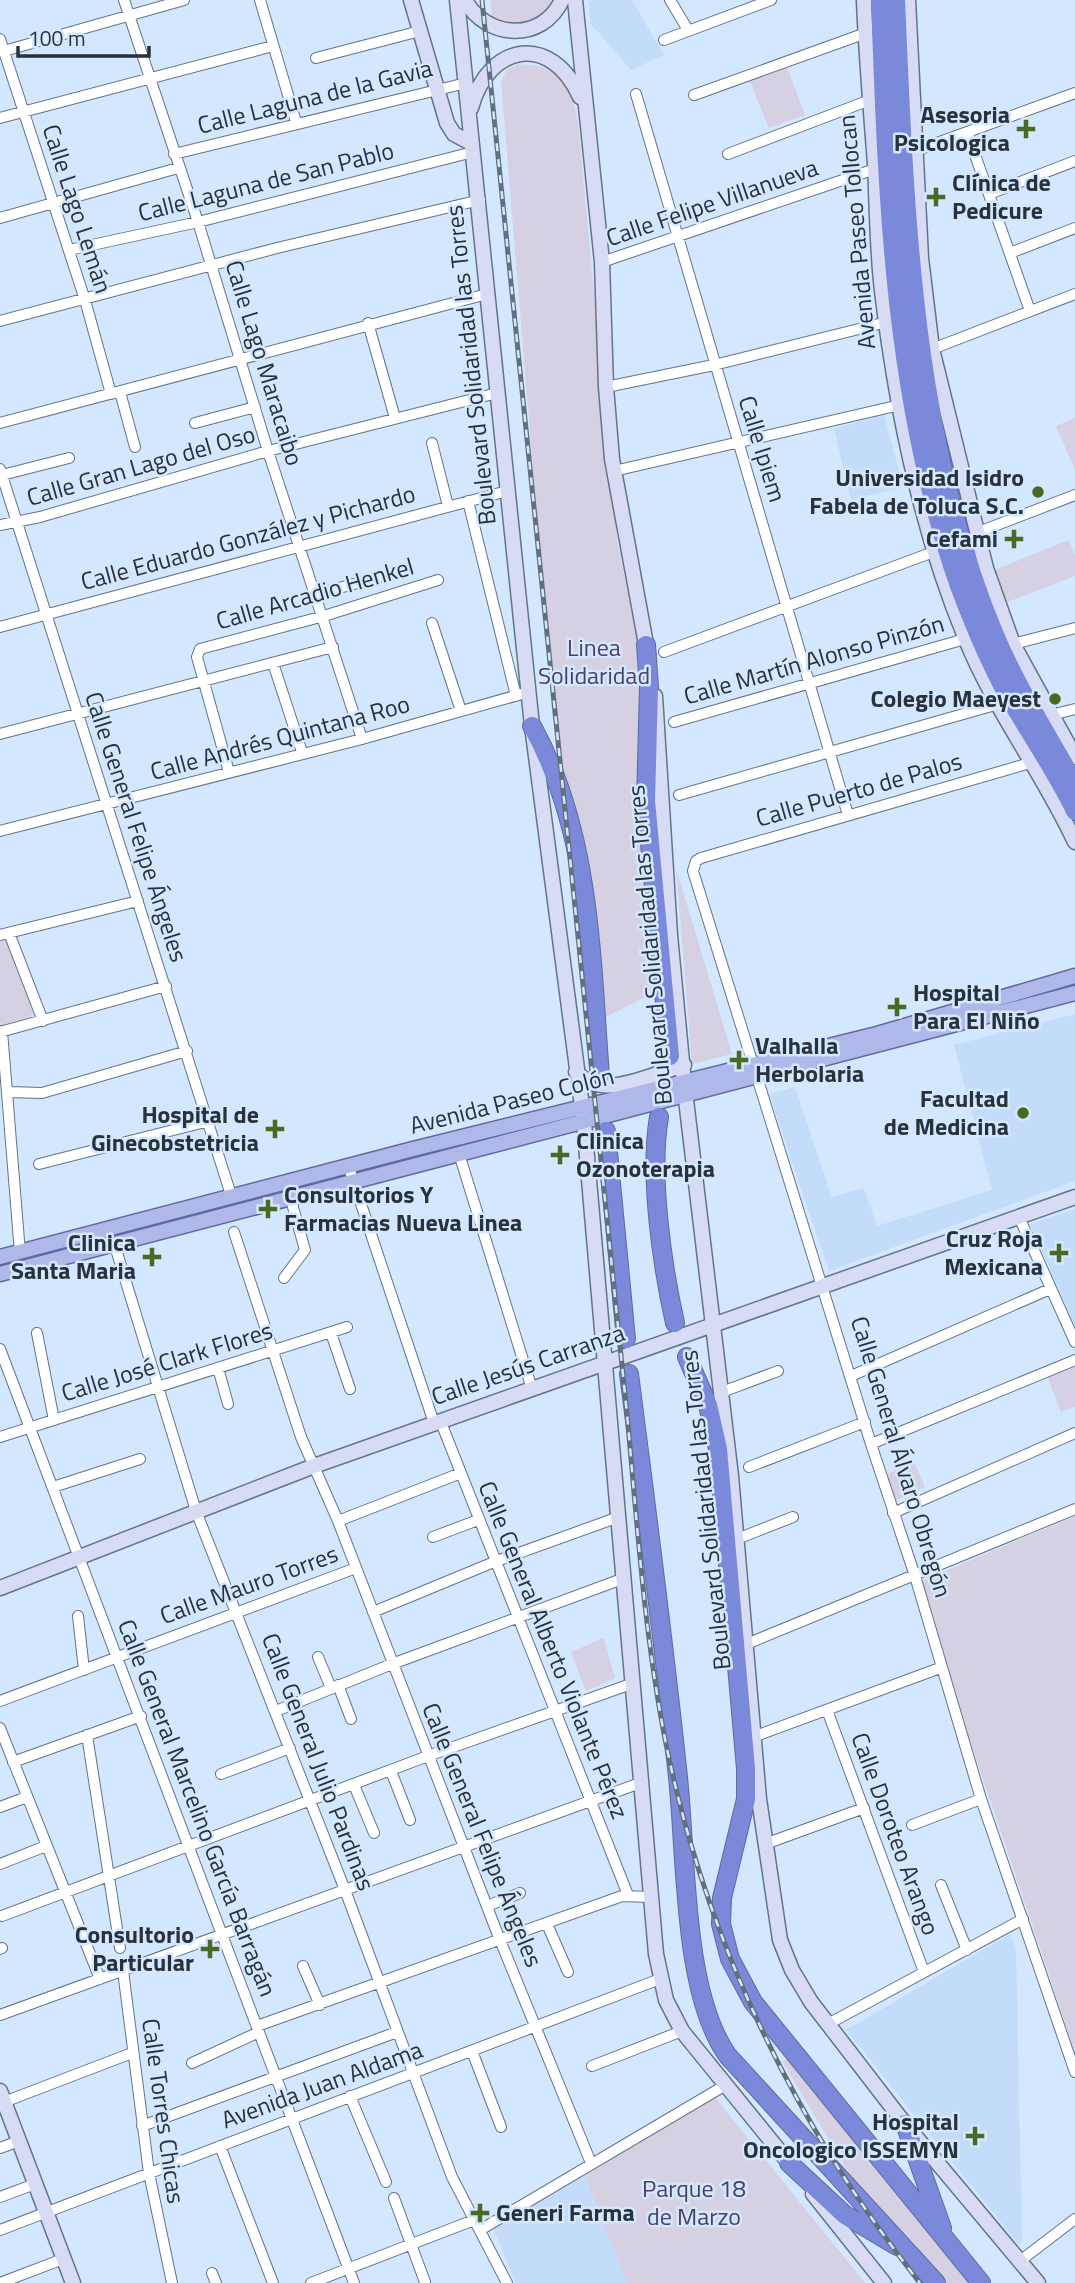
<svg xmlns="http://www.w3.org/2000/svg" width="1075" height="2283" font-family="'Titillium Web',sans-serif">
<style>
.built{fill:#c3dcf9}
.green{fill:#d5d0e2}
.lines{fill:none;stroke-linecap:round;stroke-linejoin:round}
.street-casing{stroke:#627489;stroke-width:12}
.secondary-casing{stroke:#627489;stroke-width:17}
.primary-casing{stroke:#5e6aa2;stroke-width:17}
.highway-casing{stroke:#5e6aa2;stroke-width:20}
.street{stroke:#fff;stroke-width:10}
.secondary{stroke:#d7dcf4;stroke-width:14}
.primary{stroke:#b0b8e9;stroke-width:14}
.highway{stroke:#7b89da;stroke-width:18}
.rail-casing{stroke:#626f7c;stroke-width:5}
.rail{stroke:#d3e8ff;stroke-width:2.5;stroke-dasharray:8;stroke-linecap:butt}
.poi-dot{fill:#486b24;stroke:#d3e8ff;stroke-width:2.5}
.labels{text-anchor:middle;stroke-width:5;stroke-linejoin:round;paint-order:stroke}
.street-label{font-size:24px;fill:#29313a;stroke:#d3e8ff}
.poi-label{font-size:24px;font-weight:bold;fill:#29313a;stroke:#d3e8ff;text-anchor:end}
.park-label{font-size:24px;fill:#4c3d67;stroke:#d3e8ff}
</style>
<rect width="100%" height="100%" fill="#d3e8ff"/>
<path class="built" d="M588,0H632L664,55L631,70L591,24Z
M884,414L903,487L851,500L834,429Z
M1075,1014V1181L829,1271L769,1094L795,1087L832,1197L864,1188L877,1226L992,1190L954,1045Z
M1075,1209V1326L1030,1224Z
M1010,1934L1016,1948L1022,2241L1019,2245L846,2030Z
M585,2176L627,2283H516L493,2228Z"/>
<path class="green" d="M490,0H553C539,23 518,30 492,20Z
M519,64L541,66L563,77L572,97L578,122L617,541L640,650L642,699L639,755L651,994L604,1018L554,724L501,81L507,69Z
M787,67L805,115L769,128L750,82Z
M1075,418V470L1056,426Z
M1069,540L1075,556V576L1005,603L992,571Z
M676,868L732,1054L692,1064Z
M5,938L34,1015L0,1026V939Z
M1075,1365V1407L1061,1412L1047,1376Z
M914,1462L925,1487L895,1501L887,1474Z
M1075,1516V2052L917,1583Z
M604,1638L615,1678L586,1691L571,1652Z
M788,2058L968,2283H946L849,2173L782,2061Z
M714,2096L865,2283H627L585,2176Z"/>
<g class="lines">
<g class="street-casing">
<path id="street" d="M124,0L198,222L268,451L362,739
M260,0L296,122
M670,0L688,30
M0,39L85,300L111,394
M664,40L771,0
M4,51L184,0
M316,58L420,31
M636,94L848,815
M694,95L866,33
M0,118L273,46
M967,132L1030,311
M915,151L1075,93
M174,154L466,83
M728,154L870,100
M989,194L1075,161
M0,218L178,168
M69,250L198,222L473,152
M1010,253L1075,228
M602,262L875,169
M0,321L277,248L480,200
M368,323L395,418
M932,349L1075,294
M606,387L714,365L887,322
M120,392L135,447
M0,423L487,294
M195,423L255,407
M432,443L448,506
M0,469L232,1198
M614,471L900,405
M2,475L69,458
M468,501L516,696
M0,525L40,517L268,451L497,393
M976,533L1075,495
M317,594L383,576
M432,623L461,711
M0,627L507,491
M1013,644L1075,628
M664,652L936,551
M273,663L302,752
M1051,715L1075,709
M674,722L965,639
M0,734L333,647
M1030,763L701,858L696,861L693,871L871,1444L915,1576L981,1799L1075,2072
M229,772L197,657L200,649L324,616L438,580
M679,795L995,705
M0,831L362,739L529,692
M9,933L43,1021
M0,935L138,901
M2,1031L20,1253
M0,1032L166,986
M9,1092L42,1093L187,1051
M460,1157L532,1389
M39,1164L209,1121
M349,1168L434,1423
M1019,1217L1075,1342
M234,1232L301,1437L338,1521L498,1935L591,2163
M115,1246L196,1511L345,1890L452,2177L507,2283
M284,1278L305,1250L291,1200
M37,1333L54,1420
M331,1333L350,1389
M0,1349L354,2283
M218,1368L228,1404
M851,1376L1050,1289
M722,1392L778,1371
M440,1420L628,1895
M0,1437L347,1327
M871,1444L1075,1360
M749,1467L865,1422
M53,1487L140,1459
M893,1513L1075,1433
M338,1521L461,1473
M433,1537L478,1520
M737,1539L793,1517
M373,1612L494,1562L616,1518
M78,1616L84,1670
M744,1645L1075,1509
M318,1657L331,1688
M338,1685L351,1719
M0,1701L356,1568
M827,1710L924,1972
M276,1711L392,1664L622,1579
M0,1728L100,1979
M87,1735L120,1948
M753,1737L940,1668
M13,1762L141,1716
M391,1771L410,1820
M221,1774L290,1748
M354,1785L374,1833
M0,1807L27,1797
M912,1825L981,1799
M765,1844L864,1808
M0,1864L46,1846
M941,1885L967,1950
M487,1906L520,1893
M2,1916L428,1756L631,1684
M547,1924L568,1972
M0,1949L2,1948
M303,1966L320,2005
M123,1971L149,2173L172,2283
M0,2015L640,1783
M828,2024L1023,1919
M257,2026L622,1896L650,1897
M472,2051L501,2127
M192,2063L259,2032
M592,2066L682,2031
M350,2096L386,2182
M4,2102L132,2053
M142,2126L397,2032
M220,2146L273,2283
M0,2148L19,2141
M0,2197L35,2184
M394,2198L425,2282
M0,2230L660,1979
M480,2230L724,2086
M1020,2261L1075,2219
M212,2273L216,2283
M0,2283L63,2259
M311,2283L474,2220"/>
</g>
<g class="secondary-casing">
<path id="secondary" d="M411,0L447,123L454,134L471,143
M457,0L532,726L584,1122L656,1954L666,2000L682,2031L794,2169
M465,0C486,39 542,43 562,0
M575,0L602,262L606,387L612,459L648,655
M864,0C866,55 871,110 875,164C877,207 877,249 882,291C896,408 920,528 965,637C994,710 1042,771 1075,842
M908,0L921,258L932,349L986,568L1013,644L1075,757
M471,108C489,42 552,33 580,97
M655,696L670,935L684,1083L731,1476L759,1799L780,1940L792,1970L811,2002L905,2124L1038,2283
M576,1072C603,1102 651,1074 684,1065
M0,1588L314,1466L1075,1197
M0,2091L73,2283
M813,2194L884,2283"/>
</g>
<g class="primary-casing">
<path id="primary" d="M0,1257L413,1149L877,1034L1075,976
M0,1274L1075,993"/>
</g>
<g class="highway-casing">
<path id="highway" d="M880,0C887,195 893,399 959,586C971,618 985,652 1001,683C1024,726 1054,767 1075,811
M896,0C905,210 912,438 995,635C1017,687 1048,735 1075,784
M646,645L649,687L646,801L670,1056
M532,726C591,833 591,958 600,1076
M659,1117C649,1175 662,1265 675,1323
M606,1131L626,1339
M687,1357L708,1405L718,1449L746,1769V1799L722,1898L721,1924L730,1959L753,2002L981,2283
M629,1374C646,1505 663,1636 677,1768C687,1849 681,1991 728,2056L936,2283
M905,2124L942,2228
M789,2163L845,2215L897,2246"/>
</g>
<use href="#street" class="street"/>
<use href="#secondary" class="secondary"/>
<use href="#primary" class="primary"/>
<use href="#highway" class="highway"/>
<g class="rail-casing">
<path id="rail" d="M482,0L627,1414C637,1522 644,1631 665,1739C705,1939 794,2124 920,2283"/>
</g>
<use href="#rail" class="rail"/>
</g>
<g class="poi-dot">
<path d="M1022.5 118.5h7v7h7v7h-7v7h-7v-7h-7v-7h7z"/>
<path d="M932.5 186.5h7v7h7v7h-7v7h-7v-7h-7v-7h7z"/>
<circle cx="1038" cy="492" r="7"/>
<path d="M1010.5 528.5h7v7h7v7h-7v7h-7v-7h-7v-7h7z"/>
<circle cx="1055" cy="699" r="7"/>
<path d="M893.5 996.5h7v7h7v7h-7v7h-7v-7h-7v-7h7z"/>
<path d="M735.5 1049.5h7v7h7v7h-7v7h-7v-7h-7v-7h7z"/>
<circle cx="1023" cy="1113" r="7"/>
<path d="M271.5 1118.5h7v7h7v7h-7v7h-7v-7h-7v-7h7z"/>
<path d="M556.5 1144.5h7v7h7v7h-7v7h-7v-7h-7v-7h7z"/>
<path d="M264.5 1198.5h7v7h7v7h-7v7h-7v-7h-7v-7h7z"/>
<path d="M1055.5 1242.5h7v7h7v7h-7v7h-7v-7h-7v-7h7z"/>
<path d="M148.5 1246.5h7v7h7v7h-7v7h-7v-7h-7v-7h7z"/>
<path d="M206.5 1938.5h7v7h7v7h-7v7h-7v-7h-7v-7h7z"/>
<path d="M971.5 2125.5h7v7h7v7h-7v7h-7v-7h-7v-7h7z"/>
<path d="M476.5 2202.5h7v7h7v7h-7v7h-7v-7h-7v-7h7z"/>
</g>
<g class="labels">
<g class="street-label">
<text transform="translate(315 97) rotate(-14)" y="8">Calle Laguna de la Gavia</text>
<text transform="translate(266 182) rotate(-14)" y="8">Calle Laguna de San Pablo</text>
<text transform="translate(712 203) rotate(-19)" y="8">Calle Felipe Villanueva</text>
<text transform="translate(77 209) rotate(72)" y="8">Calle Lago Lemán</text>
<text transform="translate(857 232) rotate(-95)" y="8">Avenida Paseo Tollocan</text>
<text transform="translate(264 363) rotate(73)" y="8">Calle Lago Maracaibo</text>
<text transform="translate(471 365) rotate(-96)" y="8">Boulevard Solidaridad las Torres</text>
<text transform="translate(762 449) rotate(73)" y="8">Calle Ipiem</text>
<text transform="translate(141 466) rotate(-16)" y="8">Calle Gran Lago del Oso</text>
<text transform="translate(248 538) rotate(-15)" y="8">Calle Eduardo González y Pichardo</text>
<text transform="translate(315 594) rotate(-16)" y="8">Calle Arcadio Henkel</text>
<text transform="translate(814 660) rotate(-16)" y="8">Calle Martín Alonso Pinzón</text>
<text transform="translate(280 738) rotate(-15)" y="8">Calle Andrés Quintana Roo</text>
<text transform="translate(859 790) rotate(-16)" y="8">Calle Puerto de Palos</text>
<text transform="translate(136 827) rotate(72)" y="8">Calle General Felipe Ángeles</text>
<text transform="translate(650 945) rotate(-95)" y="8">Boulevard Solidaridad las Torres</text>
<text transform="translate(512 1101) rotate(-14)" y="8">Avenida Paseo Colón</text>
<text transform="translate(167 1362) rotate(-17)" y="8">Calle José Clark Flores</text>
<text transform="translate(528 1365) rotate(-19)" y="8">Calle Jesús Carranza</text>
<text transform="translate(901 1457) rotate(73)" y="8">Calle General Álvaro Obregón</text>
<text transform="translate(706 1510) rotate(-96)" y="8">Boulevard Solidaridad las Torres</text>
<text transform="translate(249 1585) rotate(-20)" y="8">Calle Mauro Torres</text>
<text transform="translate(553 1650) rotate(68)" y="8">Calle General Alberto Violante Pérez</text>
<text transform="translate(318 1762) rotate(69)" y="8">Calle General Julio Pardinas</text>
<text transform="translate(197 1808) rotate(69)" y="8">Calle General Marcelino García Barragán</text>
<text transform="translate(895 1834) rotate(70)" y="8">Calle Doroteo Arango</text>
<text transform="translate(482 1835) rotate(68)" y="8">Calle General Felipe Ángeles</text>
<text transform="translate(322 2085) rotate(-20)" y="8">Avenida Juan Aldama</text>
<text transform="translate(163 2111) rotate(82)" y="8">Calle Torres Chicas</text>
</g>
<g class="poi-label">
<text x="1010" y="123">Asesoria<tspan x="1010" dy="28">Psicologica</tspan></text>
<text x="952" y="191" text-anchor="start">Clínica de<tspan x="952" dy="28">Pedicure</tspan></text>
<text x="1024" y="486">Universidad Isidro<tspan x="1024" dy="28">Fabela de Toluca S.C.</tspan></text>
<text x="998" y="547">Cefami</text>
<text x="1041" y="707">Colegio Maeyest</text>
<text x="913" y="1001" text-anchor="start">Hospital<tspan x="913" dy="28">Para El Niño</tspan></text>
<text x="755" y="1054" text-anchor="start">Valhalla<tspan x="755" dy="28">Herbolaria</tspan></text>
<text x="1009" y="1107">Facultad<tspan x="1009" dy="28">de Medicina</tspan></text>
<text x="259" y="1123">Hospital de<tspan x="259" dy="28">Ginecobstetricia</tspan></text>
<text x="576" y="1149" text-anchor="start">Clinica<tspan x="576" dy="28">Ozonoterapia</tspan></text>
<text x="284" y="1203" text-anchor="start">Consultorios Y<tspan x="284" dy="28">Farmacias Nueva Linea</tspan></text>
<text x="1043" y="1247">Cruz Roja<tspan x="1043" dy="28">Mexicana</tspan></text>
<text x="136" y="1251">Clinica<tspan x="136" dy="28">Santa Maria</tspan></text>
<text x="194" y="1943">Consultorio<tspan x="194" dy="28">Particular</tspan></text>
<text x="959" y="2130">Hospital<tspan x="959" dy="28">Oncologico ISSEMYN</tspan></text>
<text x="496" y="2221" text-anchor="start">Generi Farma</text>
</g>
<g class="park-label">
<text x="594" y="656">Linea<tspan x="594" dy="28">Solidaridad</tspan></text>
<text x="694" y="2197">Parque 18<tspan x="694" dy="28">de Marzo</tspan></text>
</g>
</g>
<path d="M18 46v10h131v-10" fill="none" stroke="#29313a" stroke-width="3.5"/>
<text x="28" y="46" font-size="21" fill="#29313a" stroke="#d3e8ff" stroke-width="5" paint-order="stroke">100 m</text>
</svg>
